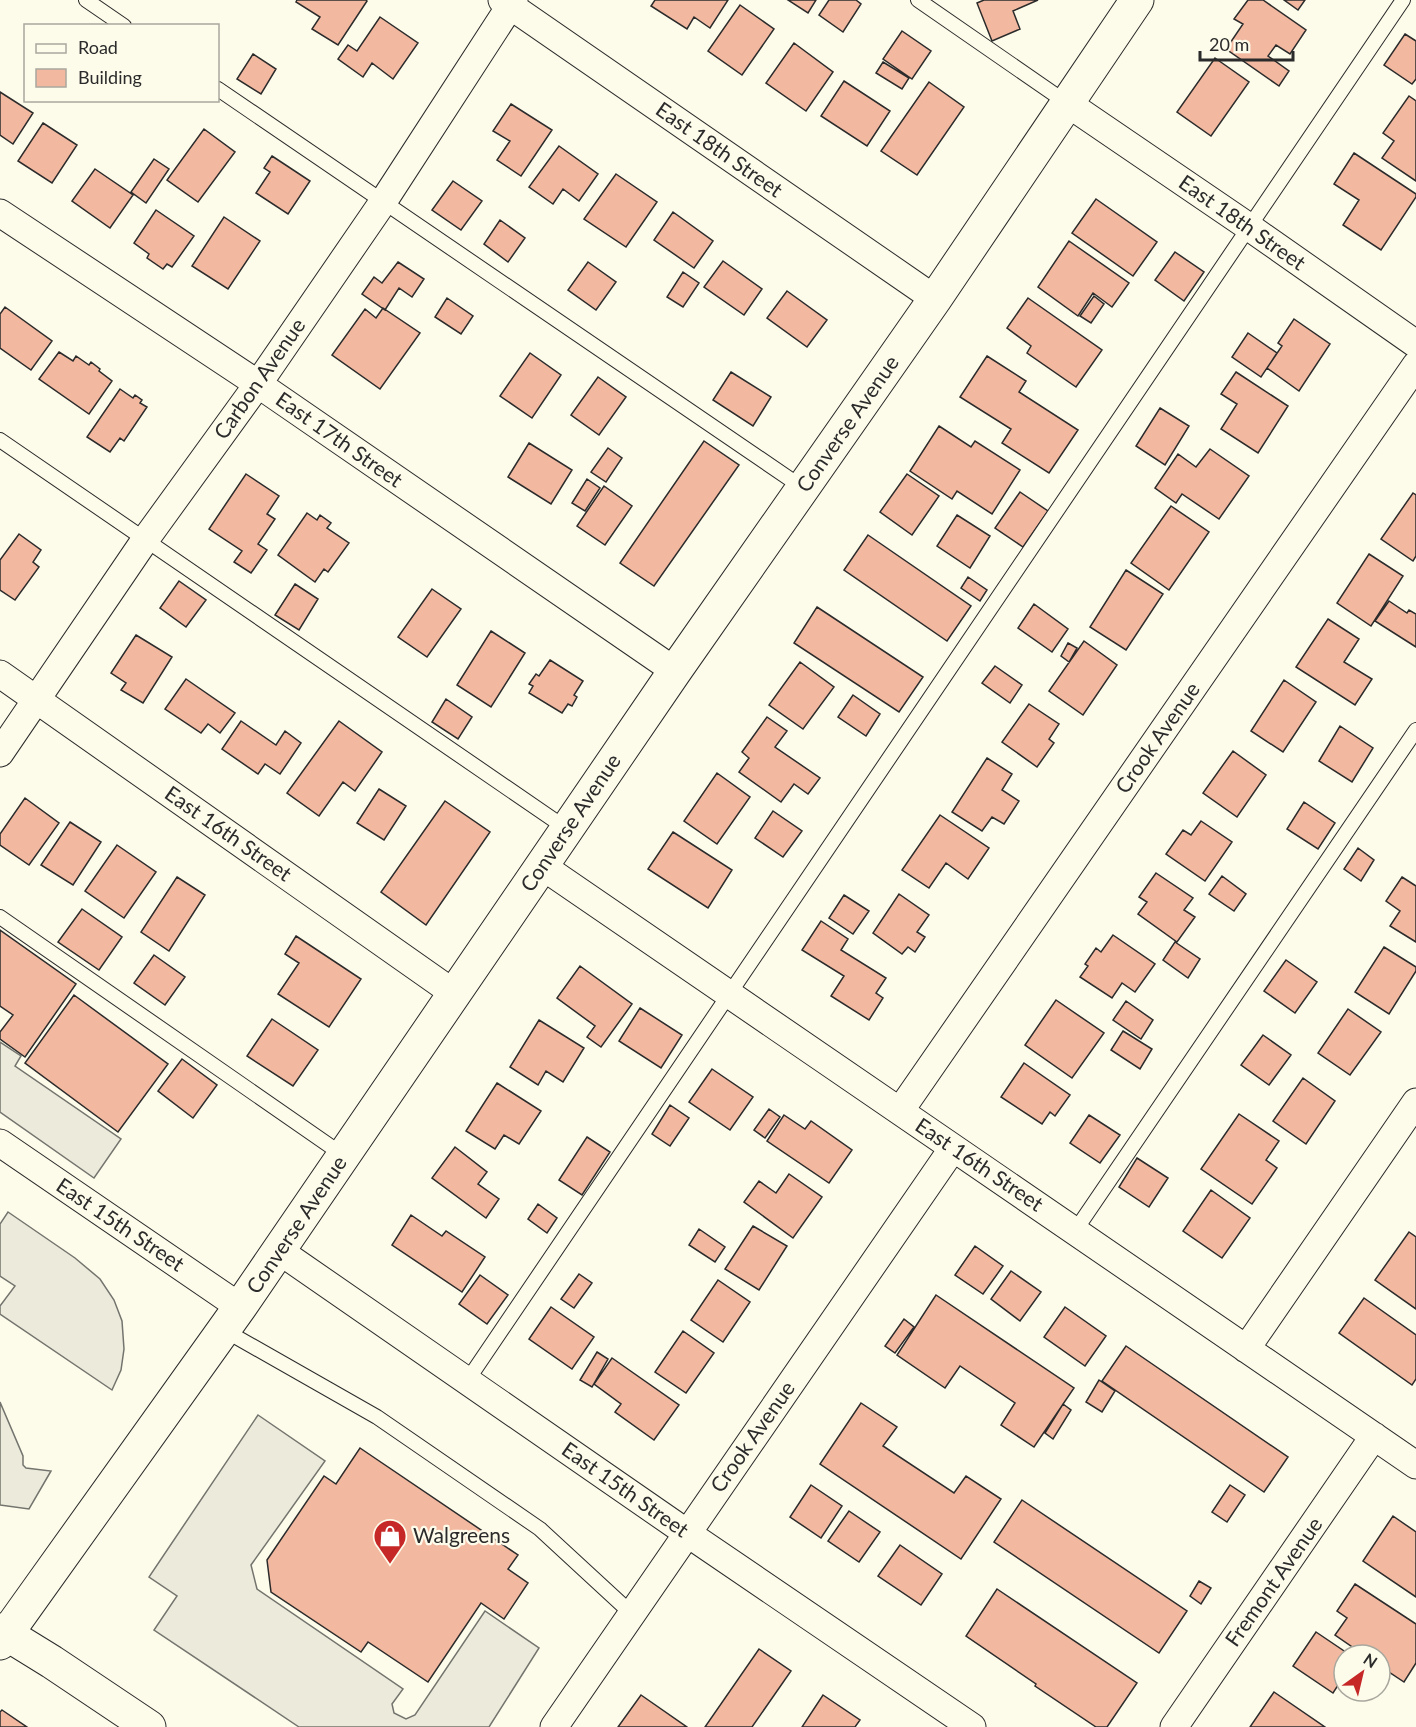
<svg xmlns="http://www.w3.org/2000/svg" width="1416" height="1727" font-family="Lato,sans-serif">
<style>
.parking{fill:#eceadb;stroke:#74746e;stroke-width:1.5}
.building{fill:#f2b8a0;stroke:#2b2b2b;stroke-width:1.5}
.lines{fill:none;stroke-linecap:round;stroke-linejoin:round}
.lane-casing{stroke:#2b2b2b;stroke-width:16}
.street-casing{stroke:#2b2b2b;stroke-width:29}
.secondary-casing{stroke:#2b2b2b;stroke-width:35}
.primary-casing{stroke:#2b2b2b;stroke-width:35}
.lane{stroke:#fdfbea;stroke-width:14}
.street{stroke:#fdfbea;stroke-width:27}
.secondary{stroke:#fdfbea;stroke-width:33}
.primary{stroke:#fdfbea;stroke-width:33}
.labels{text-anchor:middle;stroke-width:4.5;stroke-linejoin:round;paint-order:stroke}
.street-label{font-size:21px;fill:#2b2b2b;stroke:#fdfbea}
.poi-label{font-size:21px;fill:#2b2b2b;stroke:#fdfbea;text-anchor:start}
</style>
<rect width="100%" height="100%" fill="#fdfbea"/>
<path class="parking" d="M0,1042L21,1056L15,1066L121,1139L94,1178L0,1112Z
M8,1212L75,1258L100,1279L114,1300L122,1321L124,1349L121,1370L112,1390L0,1314V1306L15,1286L0,1276V1224Z
M0,1402L23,1456V1465L26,1468L51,1471L29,1509L0,1505Z
M258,1415L325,1461L251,1565L257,1589L403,1689L392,1704L394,1713L406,1719L415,1715L485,1611L539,1648L489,1727H299L154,1630L177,1596L149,1577Z"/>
<path class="building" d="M297,0H366L367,1L338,45L312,29L320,17L296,2Z
M655,0H728L710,28L694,17L687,29L651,6Z
M788,0H816L808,13Z
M829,0H856L861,4L843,32L819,15Z
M984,0H1038L1013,11L1020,29L992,41L977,3Z
M1248,0H1263L1306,30L1290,54L1276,45L1268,56L1289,71L1279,86L1226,49L1243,24L1234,19Z
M1284,0H1305L1298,10Z
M740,5L774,29L742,75L708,51Z
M380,17L418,43L393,79L372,63L363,77L338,59L348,45L357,51Z
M902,31L931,51L912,79L883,59Z
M1405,34L1416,41V79L1412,84L1384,65Z
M794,43L833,72L806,111L766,83Z
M253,54L276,69L261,94L237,79Z
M1215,58L1249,82L1211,136L1177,112Z
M883,62L909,78L902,89L876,73Z
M844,81L890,111L867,146L821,116Z
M929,82L964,107L917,175L881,151Z
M0,92L33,113L13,144L0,135Z
M1409,96L1416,101V181L1382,158L1394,141L1383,133Z
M511,104L552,130L521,176L497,160L510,141L493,131Z
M43,123L77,145L52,183L18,161Z
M204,129L235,152L198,202L167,180Z
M559,146L598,174L579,201L563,189L553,204L529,187Z
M1354,153L1416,194V197L1381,250L1343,225L1359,200L1334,184Z
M272,156L310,181L288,214L256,193L270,172L264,168Z
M154,159L169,169L146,203L131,192Z
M95,169L133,195L110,228L72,201Z
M616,174L657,202L626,247L584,219Z
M453,181L482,201L461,230L432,210Z
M1096,199L1157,242L1133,276L1072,233Z
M156,210L194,236L172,267L167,264L163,269L147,258L149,254L134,243Z
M673,212L713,241L694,268L654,240Z
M224,217L260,241L228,289L192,266Z
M500,220L525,238L508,262L484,244Z
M1069,241L1129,283L1112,307L1093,293L1078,316L1038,287Z
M1175,252L1204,272L1184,301L1155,280Z
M723,261L762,289L744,315L704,287Z
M398,262L424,279L412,297L399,288L385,310L362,294L374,277L382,283Z
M588,262L616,282L596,310L568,290Z
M683,272L699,283L683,307L667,297Z
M787,291L827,320L807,347L767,318Z
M1094,296L1104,304L1091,323L1080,316Z
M447,298L473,316L461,334L435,317Z
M1028,298L1102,350L1076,387L1027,353L1031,346L1007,328Z
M5,307L52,341L31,370L0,348V314Z
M383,308L420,333L380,389L332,355L365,309L376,318Z
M1294,319L1330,344L1299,391L1267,368L1282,346L1278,343Z
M1248,333L1277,353L1261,377L1232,357Z
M59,352L73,361L76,356L89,365L91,362L100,369L99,371L112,381L89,414L39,379Z
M530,353L561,375L532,418L500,396Z
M987,356L1026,381L1019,392L1078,430L1049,473L1002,443L1011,429L960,397Z
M731,372L771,397L753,426L713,400Z
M1236,372L1288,406L1258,453L1221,429L1237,404L1221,394Z
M598,377L626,397L599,435L571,415Z
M120,389L133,398L135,395L142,400L140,403L147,407L124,441L120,438L110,452L87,437Z
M1160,408L1189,426L1165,465L1136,446Z
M939,426L971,447L975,441L1020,470L992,514L957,491L952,499L910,471Z
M704,441L739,465L654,586L620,563Z
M529,443L572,470L551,504L508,477Z
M608,448L622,458L606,482L591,472Z
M1210,449L1249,476L1219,519L1182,494L1176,503L1155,488L1178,454L1196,467Z
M246,474L279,496L267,514L275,519L258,544L267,550L251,573L234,562L242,551L209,529Z
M907,474L939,496L912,535L880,512Z
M587,479L600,488L585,511L572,503Z
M604,486L632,506L605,545L577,526Z
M1020,492L1048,511L1023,547L995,528Z
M1413,493L1416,495V556L1413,561L1381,539Z
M1171,506L1209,532L1169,590L1131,563Z
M307,513L317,520L320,515L331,523L327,528L349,543L328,572L324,569L315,582L278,555Z
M957,515L990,536L970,568L937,546Z
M19,534L41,550L33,562L39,567L15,600L0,590V560Z
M868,535L971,606L947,641L844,570Z
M1369,554L1403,576L1371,626L1337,603Z
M1126,570L1163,594L1126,650L1090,627Z
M968,577L987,590L980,601L961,588Z
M179,581L206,600L186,627L160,608Z
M295,584L318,599L299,630L275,615Z
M432,589L461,609L427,657L398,637Z
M1389,601L1407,613L1409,610L1416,614V647L1375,621Z
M1034,604L1068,629L1052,652L1018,628Z
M817,607L923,677L899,712L794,643Z
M1328,619L1359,639L1344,662L1372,679L1355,705L1296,667Z
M491,631L525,653L491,707L457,685Z
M136,635L172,657L143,703L121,690L126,683L111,673Z
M1084,641L1117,665L1083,715L1049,691Z
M1068,643L1077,648L1069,662L1061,656Z
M550,660L583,681L574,695L577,697L572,706L568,704L562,713L529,693L533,686L529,684L536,674L539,676Z
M800,662L834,687L803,729L769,705Z
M995,666L1022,685L1010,703L982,683Z
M186,679L235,713L220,733L208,724L201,733L165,709Z
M1284,680L1316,702L1283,752L1251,731Z
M853,695L880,714L866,736L838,717Z
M446,699L472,717L458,739L432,722Z
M1029,704L1059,724L1049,739L1054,743L1037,767L1002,742Z
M767,717L787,731L775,747L820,778L808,794L794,784L781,802L739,772L749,758L742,752Z
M241,721L276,745L285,731L301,743L280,774L265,764L258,774L222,749Z
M339,721L382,752L355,791L343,782L319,816L287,793Z
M1340,726L1373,748L1352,782L1319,761Z
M1233,751L1266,775L1237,817L1203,793Z
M987,758L1012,774L1002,790L1019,801L1004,824L992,817L982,831L952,812Z
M717,773L750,797L717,844L684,821Z
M379,789L406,806L384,840L357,823Z
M25,798L59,823L29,865L0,845V834Z
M445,801L490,832L426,925L381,892Z
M1304,802L1335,823L1318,849L1287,829Z
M773,811L802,831L783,857L755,838Z
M940,815L989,848L968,879L946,863L929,888L902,870Z
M1201,821L1232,842L1205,881L1166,854L1183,830L1191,835Z
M70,822L101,842L73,885L41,865Z
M673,832L732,870L708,908L648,869Z
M117,845L156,872L124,918L85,891Z
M1358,848L1374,860L1361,881L1344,869Z
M1156,873L1193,898L1184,910L1195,917L1177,942L1138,914L1147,902L1139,897Z
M1222,876L1246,894L1234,911L1209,894Z
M177,877L205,895L169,951L141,932Z
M1402,877L1416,886V942L1390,926L1400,911L1386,901Z
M899,894L929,915L917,932L925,937L915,952L908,947L902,954L873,933Z
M844,895L869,911L853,934L829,918Z
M82,909L122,937L99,970L58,942Z
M821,921L848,939L841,950L886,978L876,993L883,998L869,1020L831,996L844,976L802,950Z
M0,930L76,984L25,1057L0,1039V1032L13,1015L0,1006Z
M1113,935L1155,964L1135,992L1122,983L1112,998L1080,977L1088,966L1085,964L1096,948L1101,952Z
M296,936L361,979L329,1027L278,994L299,963L285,954Z
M1175,942L1200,959L1188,978L1163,960Z
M1384,947L1416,967V971L1389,1014L1355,992Z
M154,955L185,977L165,1005L134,983Z
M1286,960L1317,982L1295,1013L1264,991Z
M580,966L632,1004L601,1047L587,1037L595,1026L557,998Z
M74,995L168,1064L118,1132L25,1063Z
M1056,1000L1104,1033L1072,1078L1025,1045Z
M1126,1001L1153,1020L1141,1039L1113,1020Z
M640,1008L682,1035L661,1068L619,1041Z
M1348,1009L1381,1032L1350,1075L1318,1053Z
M272,1019L318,1050L293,1086L247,1056Z
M539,1020L584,1048L563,1082L546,1071L538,1085L510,1067Z
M1123,1031L1152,1049L1140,1069L1111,1050Z
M1263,1035L1291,1055L1269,1085L1241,1065Z
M182,1059L217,1085L193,1118L158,1091Z
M1024,1063L1070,1095L1055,1116L1050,1112L1042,1124L1001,1097Z
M712,1069L753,1097L730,1130L689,1102Z
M1303,1078L1335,1101L1306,1144L1273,1121Z
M497,1083L541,1111L519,1144L504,1135L495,1149L466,1131Z
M670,1105L689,1118L670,1146L652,1134Z
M769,1109L780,1117L765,1138L754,1130Z
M1239,1114L1279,1141L1266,1160L1277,1168L1252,1204L1201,1169Z
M784,1115L805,1129L811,1121L852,1150L829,1183L767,1141Z
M1089,1115L1120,1135L1100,1163L1070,1143Z
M587,1137L610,1152L582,1195L559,1180Z
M455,1147L487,1172L478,1184L499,1199L486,1218L432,1178Z
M1137,1158L1168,1178L1149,1207L1119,1187Z
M789,1174L822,1197L793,1238L744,1202L759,1181L776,1193Z
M1211,1190L1250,1218L1222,1258L1183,1231Z
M538,1204L557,1218L547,1233L528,1219Z
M411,1215L442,1236L446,1231L485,1257L462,1292L392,1245Z
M753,1226L787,1246L759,1290L725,1269Z
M699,1229L725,1247L715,1262L689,1245Z
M1409,1232L1416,1237V1309L1375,1280Z
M975,1246L1003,1266L983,1294L955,1275Z
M1011,1271L1041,1292L1020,1321L991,1299Z
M579,1274L592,1283L574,1308L561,1299Z
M480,1275L508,1295L487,1324L459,1304Z
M718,1280L750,1302L723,1342L691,1320Z
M936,1295L1074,1388L1034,1447L1001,1425L1015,1403L960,1366L945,1388L897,1355Z
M1364,1298L1416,1335V1379L1412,1385L1339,1333Z
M551,1307L594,1337L572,1369L529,1339Z
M1065,1307L1106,1336L1085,1366L1044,1337Z
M904,1319L914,1327L895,1353L885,1346Z
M683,1331L714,1353L686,1393L655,1372Z
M1126,1346L1288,1457L1264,1492L1102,1381Z
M597,1352L608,1359L592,1387L580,1380Z
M612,1358L679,1405L654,1440L615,1412L621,1404L594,1384Z
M1099,1380L1115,1391L1102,1412L1086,1402Z
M861,1403L897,1427L883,1446L954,1493L966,1476L1001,1499L961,1559L820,1464Z
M1063,1404L1071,1410L1053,1439L1045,1433Z
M360,1448L518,1555L508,1569L528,1583L504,1619L481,1603L428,1682L368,1642L361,1652L271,1592L267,1560L324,1476L336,1484Z
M811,1485L842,1506L821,1538L790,1517Z
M1230,1485L1245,1495L1227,1522L1212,1512Z
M1022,1500L1187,1611L1159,1653L994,1542Z
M849,1511L880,1532L859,1562L828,1541Z
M1393,1516L1416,1532V1597L1363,1561Z
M900,1545L942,1574L921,1605L878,1576Z
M1199,1581L1211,1588L1201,1604L1190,1596Z
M1355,1584L1416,1624V1663L1404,1682L1380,1666V1655H1364L1335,1635L1347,1618L1337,1611Z
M997,1589L1137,1683L1107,1727H1096L1035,1686L1036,1684L966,1636Z
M1316,1632L1350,1655H1344V1676L1333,1693L1293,1666Z
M759,1649L791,1671L752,1727H705Z
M1274,1692L1325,1727H1250Z
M641,1695L687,1727H618Z
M823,1695L860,1720L855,1727H802Z
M2,1710L27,1727H0V1712Z"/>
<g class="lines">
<g class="lane-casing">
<path id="lane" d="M86,0L124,26
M918,0L1067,103
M218,89L803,488
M0,440L567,829
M0,917L343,1155
M1075,1231L1416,730
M224,1330L377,1417L540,1529L631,1613
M467,1381L1403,0"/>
</g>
<g class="street-casing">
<path id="street" d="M502,0L935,299
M1067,103L1249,227L1416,344
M0,213L258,384L675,671
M0,674L455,994
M0,753L145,540L258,384L383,202L514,0
M542,866L1416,1465
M900,1111L1416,365
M0,1143L240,1307
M278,1250L687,1533L972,1727
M1246,1349L1416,1102
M554,1727L953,1148
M1174,1727L1374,1436"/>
</g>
<g class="secondary-casing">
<path id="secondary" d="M0,1643L240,1307L675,671L935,299L1137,0"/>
</g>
<g class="primary-casing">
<path id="primary" d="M0,1630L52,1662L149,1727"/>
</g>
<use href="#lane" class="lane"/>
<use href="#street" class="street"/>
<use href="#secondary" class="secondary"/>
<use href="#primary" class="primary"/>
</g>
<defs>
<g id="shop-pin" transform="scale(1.725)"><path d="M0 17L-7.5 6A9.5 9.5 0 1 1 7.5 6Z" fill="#c62828" stroke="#fdfbea"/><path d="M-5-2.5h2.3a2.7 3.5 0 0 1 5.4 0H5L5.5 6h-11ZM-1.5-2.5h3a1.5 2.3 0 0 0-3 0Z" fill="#fff"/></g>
</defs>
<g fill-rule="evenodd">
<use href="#shop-pin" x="390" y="1536"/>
</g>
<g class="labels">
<g class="street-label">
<text transform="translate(719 150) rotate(35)" y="7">East 18th Street</text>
<text transform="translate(1242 223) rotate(35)" y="7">East 18th Street</text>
<text transform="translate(260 379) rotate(-55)" y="7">Carbon Avenue</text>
<text transform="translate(848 424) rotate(-55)" y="7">Converse Avenue</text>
<text transform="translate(339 440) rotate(35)" y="7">East 17th Street</text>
<text transform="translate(1158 738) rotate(-55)" y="7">Crook Avenue</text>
<text transform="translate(571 823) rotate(-56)" y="7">Converse Avenue</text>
<text transform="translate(228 834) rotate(35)" y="7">East 16th Street</text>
<text transform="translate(979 1165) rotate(34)" y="7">East 16th Street</text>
<text transform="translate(120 1225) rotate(34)" y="7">East 15th Street</text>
<text transform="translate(297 1225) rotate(-56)" y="7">Converse Avenue</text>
<text transform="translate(753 1437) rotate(-55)" y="7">Crook Avenue</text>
<text transform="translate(625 1490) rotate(35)" y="7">East 15th Street</text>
<text transform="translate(1274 1582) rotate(-55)" y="7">Fremont Avenue</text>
</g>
<g class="poi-label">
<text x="413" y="1543">Walgreens</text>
</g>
</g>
<rect x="24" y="24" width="195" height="78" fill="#fdfbea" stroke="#a9a89e" stroke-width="1.5"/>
<rect x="36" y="44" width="30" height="9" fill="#fdfbea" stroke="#a9a89e" stroke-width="1.5"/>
<text x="78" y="54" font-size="18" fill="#2b2b2b">Road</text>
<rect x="36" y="69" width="30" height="18" fill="#f2b8a0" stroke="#a9a89e" stroke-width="1.5"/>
<text x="78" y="84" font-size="18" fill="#2b2b2b">Building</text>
<g transform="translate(1362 1673) rotate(34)"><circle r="28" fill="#fdfbea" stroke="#a9a89e" stroke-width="1.5"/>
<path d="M0-4.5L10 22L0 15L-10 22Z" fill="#c62828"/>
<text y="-9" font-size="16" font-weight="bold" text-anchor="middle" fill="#2b2b2b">N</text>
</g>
<path d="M1200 51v9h93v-9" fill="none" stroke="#2b2b2b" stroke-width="3"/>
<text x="1209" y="51" font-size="18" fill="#2b2b2b" stroke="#fdfbea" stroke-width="4.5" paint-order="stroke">20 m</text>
</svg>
